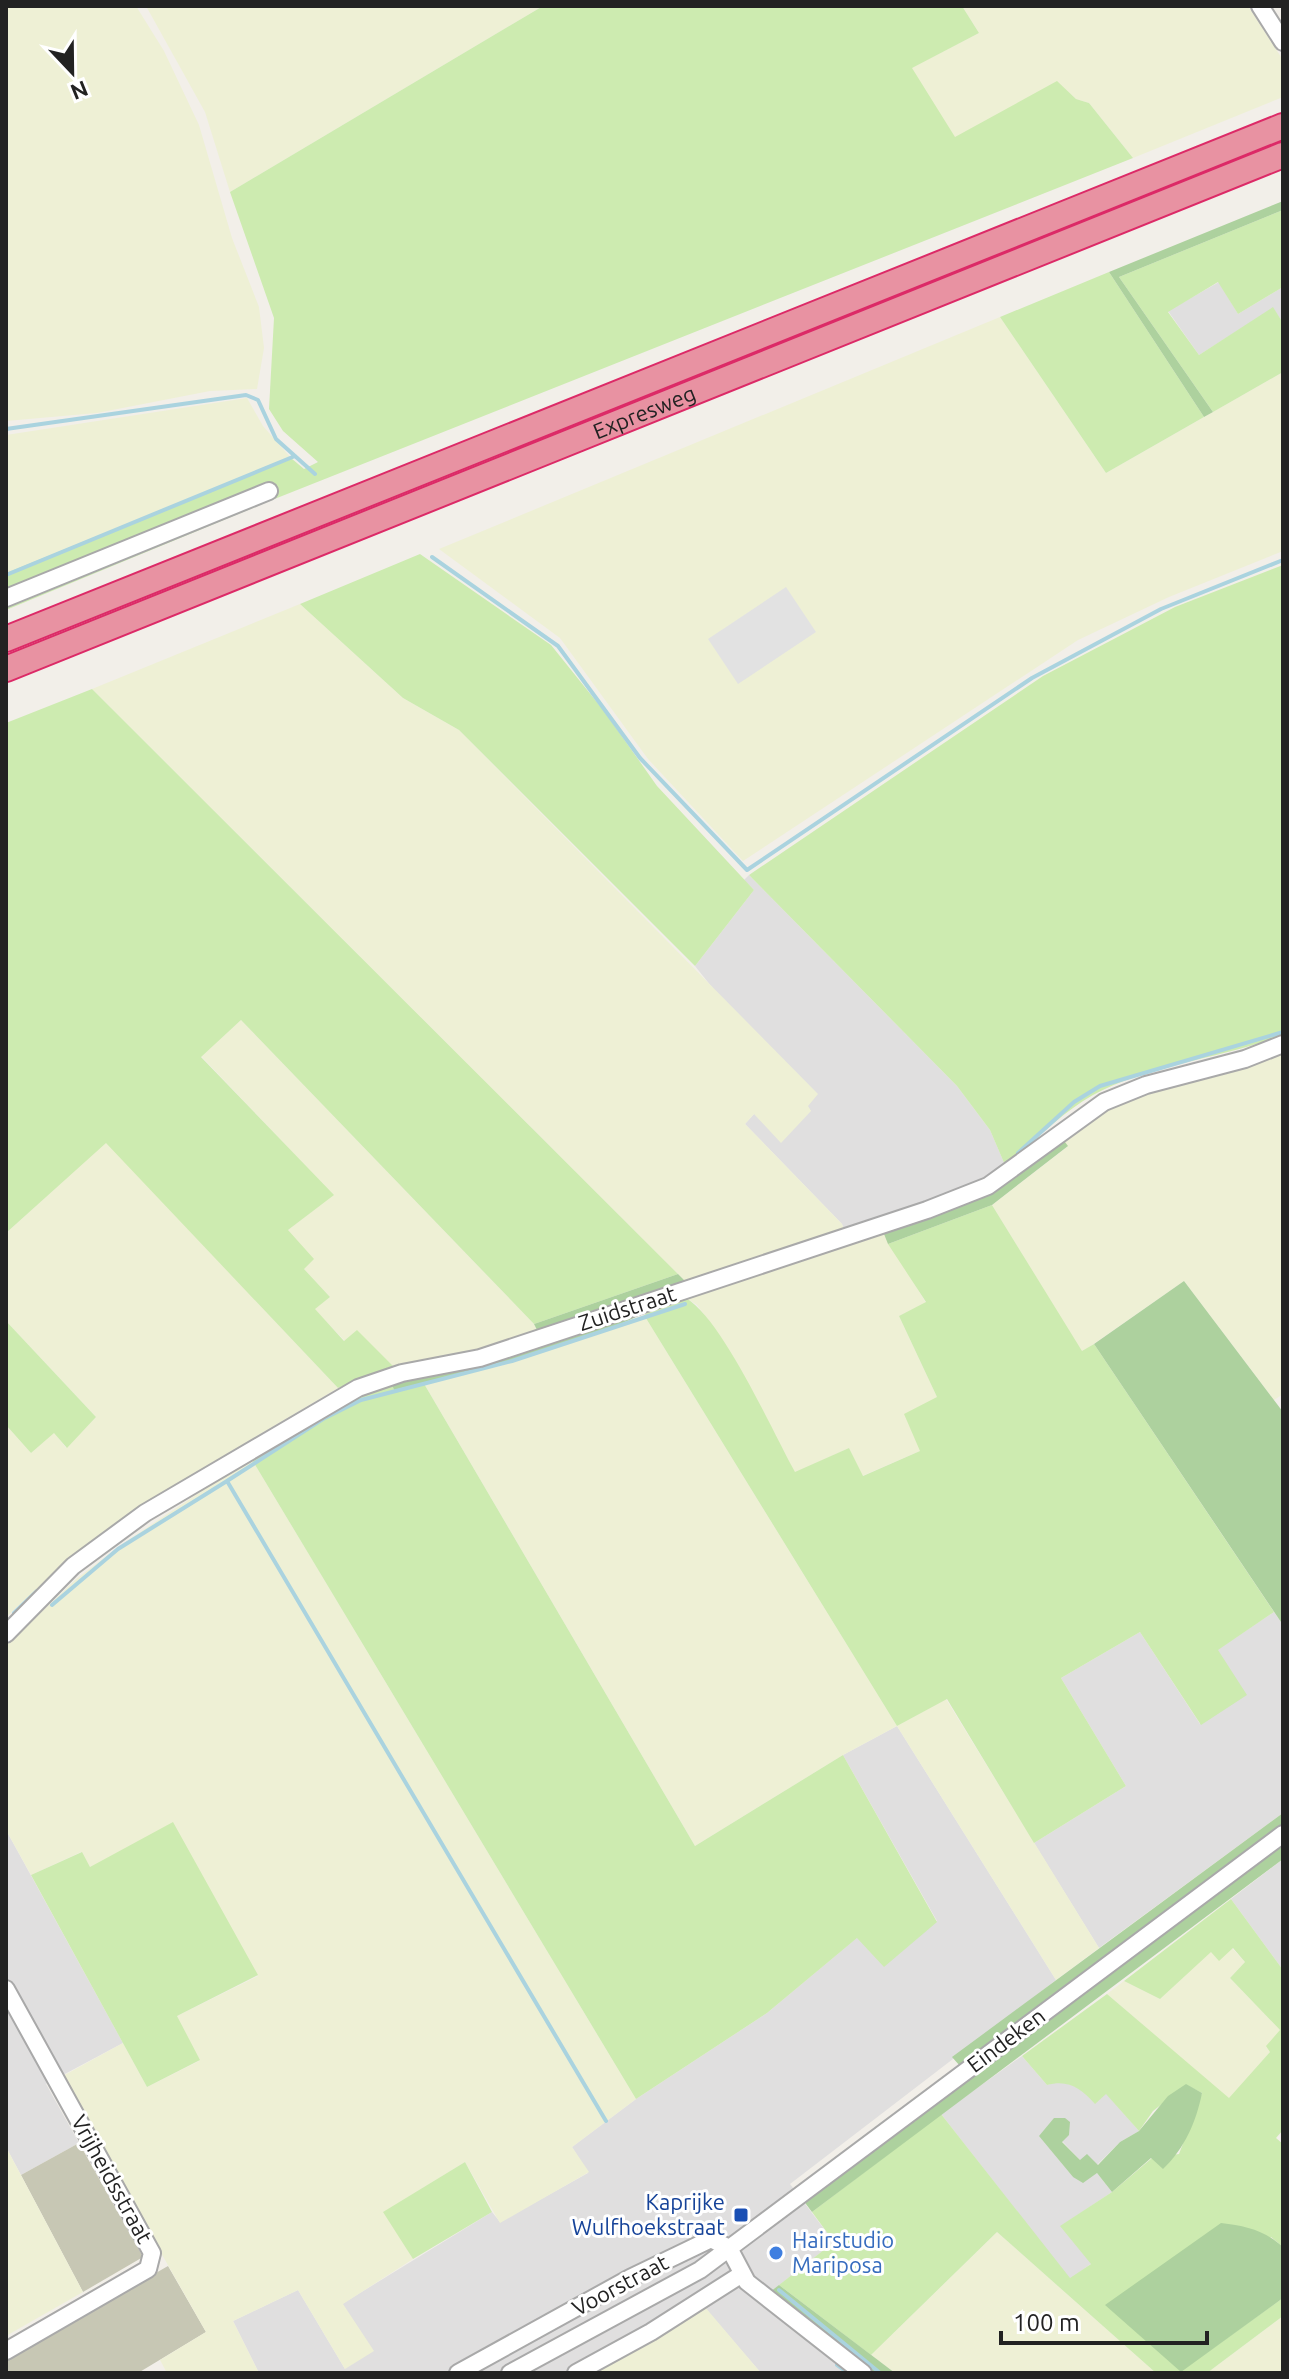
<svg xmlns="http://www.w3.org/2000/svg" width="1289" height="2379" font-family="Ubuntu,sans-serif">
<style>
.residential{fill:#e0dfdf}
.construction{fill:#c7c7b4}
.farmland{fill:#eef0d5}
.grass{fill:#cdebb0}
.forest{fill:#add19e}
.parking{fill:#e2e2e2}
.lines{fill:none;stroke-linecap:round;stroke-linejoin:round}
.stream{stroke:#aad3df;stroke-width:4}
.minor-casing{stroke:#a9a9a9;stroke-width:20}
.highway-casing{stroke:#dc2a67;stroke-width:28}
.minor{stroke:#fff;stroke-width:16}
.highway{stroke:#e892a2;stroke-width:24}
.transit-dot{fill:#1a4fb4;stroke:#fff;stroke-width:3}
.shop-dot{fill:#3f7fe0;stroke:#fff;stroke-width:3}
.labels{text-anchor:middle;stroke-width:6;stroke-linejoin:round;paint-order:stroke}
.street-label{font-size:22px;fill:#222;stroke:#fff}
.transit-label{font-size:22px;fill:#164399;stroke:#fff;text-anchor:end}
.shop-label{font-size:22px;fill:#366cbe;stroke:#fff;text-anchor:start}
</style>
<rect width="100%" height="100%" fill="#f2efe9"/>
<path class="residential" d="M1219,282L1238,314L1283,287V323L1273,308L1199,355L1168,311Z
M749,875L957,1086L990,1130L1005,1165L987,1179L845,1232L842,1224L745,1124L754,1114L811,1111L695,966L754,890L744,880Z
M1274,1612L1283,1625V1813L1099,1948L1034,1843L1126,1786L1061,1678L1140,1632L1200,1724L1217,1650Z
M897,1726L1056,1980L790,2184L834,2242L759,2301L849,2373H761L704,2307L594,2373H259L233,2321L298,2290L345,2369L342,2304L492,2212L500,2222L588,2173L572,2147L636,2099L767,2013L858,1937L937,1921L843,1755Z
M6,1830L123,2043L46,2084L79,2143L21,2175L6,2147Z
M1283,1859V1970L1231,1899Z
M1022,2056L1047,2085L1060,2081L1082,2089L1095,2103L1106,2093L1139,2131L1120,2142L1097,2165L1080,2160L1062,2141L1040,2136L1073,2177L1097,2173L1112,2192L1061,2226L1092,2263L1070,2279L941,2114Z"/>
<path class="construction" d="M79,2143L143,2257L83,2292L21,2175Z
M168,2266L206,2332L138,2373H6V2359Z"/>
<path class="farmland" d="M6,6H136L164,51L199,125L232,238L259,307L264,348L257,389L210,391L97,413L6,421Z
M146,6H543L230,192L205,112Z
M962,6H1248L1283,60V97L1133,158L1089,103L1076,99L1057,82L955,138L911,68L979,33Z
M1000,317L1106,473L1283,372V551L1169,597L1078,640L743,861L648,759L560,638L439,549Z
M247,398L263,426L291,458L6,573V435Z
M300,604L403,698L459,730L818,1094L808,1106L811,1111L781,1143L754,1114L745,1124L842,1224L845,1232L686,1282L92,689Z
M241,1020L534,1324L538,1332L484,1350L393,1366L357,1331L345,1341L314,1309L330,1297L303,1268L288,1230L333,1195L201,1056Z
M1283,1049V1394L1274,1400L1184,1281L1082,1352L992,1205L1067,1147L1061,1137L1111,1104Z
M106,1142L338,1388L147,1501L52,1575L6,1617V1425L31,1453L54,1432L66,1448L96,1417L6,1321V1233Z
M884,1234L926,1303L899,1316L937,1397L920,1451L862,1476L849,1448L795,1473L717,1332L697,1305L686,1298Z
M644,1315L897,1726L946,1699L1099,1948L1056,1980L897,1726L843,1755L695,1846L423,1382L501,1366Z
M251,1458L636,2099L572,2147L589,2172L500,2223L465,2162L384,2212L413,2259L343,2304L374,2351L345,2369L298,2290L233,2321L259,2373H167L160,2360L206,2332L61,2077L123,2043L147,2087L199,2061L177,2016L258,1976L90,1867L81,1852L31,1875L6,1830V1646L75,1580L124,1543Z
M1232,1948L1245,1962L1230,1978L1280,2030L1271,2051L1229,2099L1107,1994L1124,1981L1160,1999L1211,1951Z
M6,2147L83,2292L6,2336Z
M997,2232L1156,2373H895L871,2355Z
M705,2307L761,2373H594L635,2350Z
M1283,2316V2373H1207Z"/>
<path class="grass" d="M543,6H962L979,33L912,68L955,137L1057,81L1076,99L1089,103L1133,158L277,498L6,610V573L291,458L304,469L318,462L283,431L269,409L274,318L230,192Z
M1283,210V287L1238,314L1218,282L1168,312L1199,355L1273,307L1283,323V372L1213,412L1119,277Z
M1109,272L1204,417L1106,473L1000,317Z
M420,554L551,645L604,711L657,786L754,890L695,966L459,730L403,698L300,604Z
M1283,565V1035C1223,1058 1148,1065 1093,1095C1061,1113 1034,1142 1005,1165L990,1130L957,1086L749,875L1043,676L1175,607Z
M92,689L678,1274L534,1324L241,1020L201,1057L334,1195L288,1230L314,1259L304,1269L330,1297L315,1309L344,1341L357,1330L393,1366L338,1388L106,1143L6,1233V723Z
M992,1205L1082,1351L1094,1344L1274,1612L1218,1650L1247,1695L1201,1725L1140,1632L1061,1678L1126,1786L1034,1843L947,1699L897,1726L644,1315L668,1301L686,1298C723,1320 772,1431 795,1472L849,1448L863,1476L920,1451L904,1414L937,1397L899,1316L926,1302L888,1244Z
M6,1321L96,1417L67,1448L54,1433L31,1453L6,1425Z
M391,1382L394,1390L423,1382L695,1846L843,1755L937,1922L884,1967L857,1938L767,2013L636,2099L251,1458L333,1408Z
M173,1822L258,1975L177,2016L200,2060L147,2087L31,1875L82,1852L90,1867Z
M1231,1899L1283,1970V2130L1276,2138L1283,2144V2247L1271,2237L1181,2371L1283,2298V2316L1207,2373H1156L997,2232L871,2355L779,2285L834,2242L812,2212L941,2114L1070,2278L1091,2264L1060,2226L1112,2192L1152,2158L1179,2154L1202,2093L1186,2085L1153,2111L1139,2131L1106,2094L1095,2104C1081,2088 1068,2079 1047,2085L1022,2056L1107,1994L1229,2098L1270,2052L1266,2046L1280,2030L1230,1978L1245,1962L1233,1948L1219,1961L1211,1952L1160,1999L1124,1981Z
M465,2162L492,2212L413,2259L383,2212Z"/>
<path class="forest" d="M1283,201V210L1119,277L1213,412L1204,417L1109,272Z
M1061,1137L1068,1146L992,1205L888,1244L884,1234L985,1195Z
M678,1274L686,1282L538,1332L534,1324Z
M1184,1281L1283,1412V1625L1094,1344Z
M668,1301C583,1348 487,1366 394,1390L391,1382Z
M1283,1813V1827L960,2066L952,2057Z
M1283,1845V1859L812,2212L803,2200Z
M1186,2084L1202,2093C1196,2122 1185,2148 1163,2169L1151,2158L1112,2192L1097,2173L1083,2183L1073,2177L1039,2136L1054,2118H1065L1070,2122L1069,2135L1062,2142L1080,2160L1087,2154L1098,2165L1120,2142L1139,2131L1168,2096Z
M1221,2223C1246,2226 1264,2230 1283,2247V2298L1181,2372L1105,2305Z
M779,2285L895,2373H869L770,2292Z"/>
<path class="parking" d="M786,587L816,632L738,684L708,639Z"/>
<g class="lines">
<path class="stream" d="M6,429L246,395L258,400L276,439L315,474
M432,557L558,646L640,758L747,870L1032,678L1161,609L1283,560
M6,575L295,456
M1018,1153L1074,1102L1100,1086L1283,1032
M227,1481L323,1419L361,1400L512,1361L685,1304
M52,1605L118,1549L227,1481L606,2121
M14,1613L37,1591
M779,2290L880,2373
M837,2365L848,2373"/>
<g class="minor-casing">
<path id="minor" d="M1260,6L1283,42
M6,598L269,491
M6,1634L73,1566L145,1513L358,1388L402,1373L480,1358L927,1210L988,1186L1104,1102L1146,1085L1245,1059L1283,1044
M6,1989L152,2253L148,2269L6,2351
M729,2248L747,2282L863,2373
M458,2373L630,2278L711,2239L729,2248
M510,2373L700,2270L1283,1834
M576,2373L651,2332L742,2274"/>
</g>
<g class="highway-casing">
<g id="highway">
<path d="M6,639L1283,126"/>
<path id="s1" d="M6,669L1283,155"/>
</g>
</g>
<use href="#minor" class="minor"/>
<use href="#highway" class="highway"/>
</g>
<rect class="transit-dot" x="733" y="2207" width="16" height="16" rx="4"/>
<circle class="shop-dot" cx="776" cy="2253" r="8"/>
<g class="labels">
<g class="street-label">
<text dy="8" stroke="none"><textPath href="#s1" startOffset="688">Expresweg</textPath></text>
<text transform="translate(627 1308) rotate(-18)" y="8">Zuidstraat</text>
<text transform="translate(1006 2040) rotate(-37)" y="8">Eindeken</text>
<text transform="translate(112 2179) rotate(61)" y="8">Vrijheidsstraat</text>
<text transform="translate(620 2285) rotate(-28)" y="8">Voorstraat</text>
</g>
<g class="transit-label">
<text x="725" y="2210">Kaprijke<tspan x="725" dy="25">Wulfhoekstraat</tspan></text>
</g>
<g class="shop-label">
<text x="792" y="2248">Hairstudio<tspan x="792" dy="25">Mariposa</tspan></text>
</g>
</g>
<rect width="1289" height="2379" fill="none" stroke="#222222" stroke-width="16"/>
<g transform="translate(72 72) rotate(158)" stroke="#ffffff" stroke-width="6" paint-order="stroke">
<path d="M0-6L14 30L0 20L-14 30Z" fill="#222222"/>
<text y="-12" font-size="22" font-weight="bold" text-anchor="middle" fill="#222222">N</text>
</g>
<path d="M1001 2331v12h206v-12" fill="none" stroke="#222222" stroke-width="4"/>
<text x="1013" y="2331" font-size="24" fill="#222222" stroke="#ffffff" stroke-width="6" paint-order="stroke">100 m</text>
</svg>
